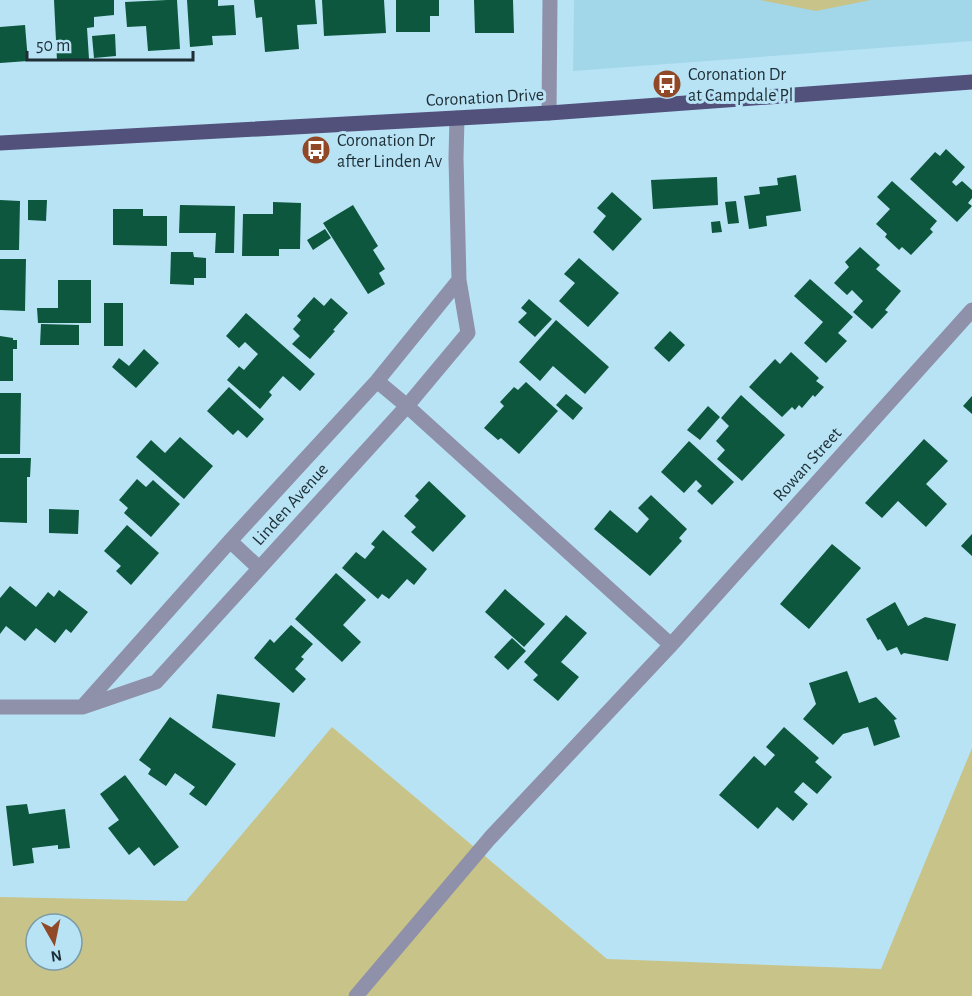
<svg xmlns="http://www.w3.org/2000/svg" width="972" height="996" font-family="'Alegreya Sans',sans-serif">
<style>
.built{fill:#a2d6e9}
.green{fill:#c8c489;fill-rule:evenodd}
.building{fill:#0c573d}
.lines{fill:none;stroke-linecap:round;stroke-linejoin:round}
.minor{stroke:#8f90a9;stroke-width:15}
.major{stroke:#52517c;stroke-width:15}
.labels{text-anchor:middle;stroke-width:6;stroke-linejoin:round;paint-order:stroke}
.poi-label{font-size:18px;fill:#1d2e35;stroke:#b8e3f5;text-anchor:start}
.street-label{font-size:18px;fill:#1d2e35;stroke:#b8e3f5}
</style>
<rect width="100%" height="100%" fill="#b8e3f5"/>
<path class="built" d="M574,0H972V41L573,71Z"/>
<path class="green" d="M760,0H871L816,11Z
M332,727L607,959L881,969L972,748V996H0V897L186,901ZM36,924H72V960H36Z"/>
<path class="building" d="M54,0H114V15L94,17V27L87,28L89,59L57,61Z
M167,0H177L180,49L148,51L146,26L127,27L125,2Z
M187,0H218V6L234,5L236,35L212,36L213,45L190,47Z
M254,0H315L317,24L297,25L299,49L265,52L262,17L256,18Z
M322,0H384L386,33L324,36Z
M396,0H439V16H430V32H396Z
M474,0H513L514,33H475Z
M25,25L28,61L0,63V27Z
M115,34L116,56L94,58L92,36Z
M946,149L965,167L952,182L956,186L962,181L972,190V198L968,203L972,206L957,222L910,179L935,152L940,156Z
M796,175L801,211L766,216L767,226L749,229L744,196L760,194L759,187L778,185L777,178Z
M717,177L718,205L653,209L651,180Z
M892,181L937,221L930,229L933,232L911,255L902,247L899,250L885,237L887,234L876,224L890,209L877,197Z
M612,192L642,219L613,251L593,232L606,216L597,208Z
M0,200L20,201L19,250H0Z
M28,200H47L46,221L28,220Z
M736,201L739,223L728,224L725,202Z
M273,202L301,203L300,249H279V256H242L243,214H273Z
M180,205L235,206L234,253H215L216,233H179Z
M353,205L378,246L373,250L385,269L379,273L385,284L368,294L323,223Z
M113,209H143V216H167V246L113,245Z
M720,221L722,232L712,233L711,222Z
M325,229L331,238L313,250L307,240Z
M860,247L880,265L876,269L901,291L885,310L888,312L872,329L853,312L863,301L852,290L847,295L834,283L849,267L845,262Z
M171,252H193L194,257L206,258V278H194V285L170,284Z
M579,258L619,293L588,327L559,301L575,283L564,274Z
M0,259H26L25,311L0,310Z
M810,279L853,317L838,333L847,341L826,363L804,343L823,322L794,296Z
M58,280H91V323H38L37,308H58Z
M314,297L324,306L331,298L348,313L333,330L335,331L310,359L292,344L300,336L293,329L301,320L297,316Z
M529,299L552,319L535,337L518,322L527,313L521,308Z
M104,303H123V346H104Z
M246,313L315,374L300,391L283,376L269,392L272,395L260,409L227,380L239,366L244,370L258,354L245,342L239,348L226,336Z
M556,320L609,367L585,394L553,366L540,381L519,362Z
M41,324L79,325V345H40Z
M670,331L685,345L669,362L654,348Z
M0,336L13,338V340H17V349H13V381H0Z
M144,349L159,363L136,388L112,367L119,358L129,366Z
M791,352L819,378L816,381L824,387L815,397L813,395L802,408L799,405L795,410L792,407L782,417L749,387L775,359L780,364Z
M526,382L558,411L519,454L501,438L498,440L484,428L504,406L500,402L514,387L518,390Z
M229,387L264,419L247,438L238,430L233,435L207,411Z
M0,393H21L20,454H0Z
M566,394L583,408L573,420L556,405Z
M741,395L785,435L742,481L717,459L725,450L716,441L729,426L721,418Z
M972,396V414L963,406Z
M708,406L720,417L700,440L687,430Z
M180,437L213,466L184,499L136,457L151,440L165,453Z
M924,439L948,461L926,484L947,504L926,527L898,501L882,518L865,503Z
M689,441L734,482L712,505L697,491L702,486L696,480L684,493L661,472Z
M0,458H31L30,477H27V523L0,522Z
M137,479L146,487L153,480L180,504L151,537L124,513L128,508L119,500Z
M429,481L466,516L433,552L411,532L416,527L404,516L419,500L415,496Z
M651,495L687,529L679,538L682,541L650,576L594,529L610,510L637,533L649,519L638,508Z
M49,509L79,510L78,534L49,533Z
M127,525L159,553L131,585L116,571L121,566L104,551Z
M383,530L427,569L414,585L407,579L389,599L382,594L378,599L342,568L356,552L365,559L375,547L371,544Z
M972,534V556L961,546Z
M832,544L861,568L809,629L780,604Z
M336,573L366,600L343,625L361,642L342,662L295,619Z
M10,586L36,607L48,592L54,597L59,590L88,612L71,633L66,629L55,643L36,628L25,641L6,626L0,634V598Z
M505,589L545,624L524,647L485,612Z
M895,602L908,626L925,617L956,624L948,661L904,653L901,655L897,647L887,651L880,639L878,640L866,619Z
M566,615L587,633L561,662L579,677L558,701L533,680L538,675L524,662Z
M291,625L313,644L301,657L304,659L295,669L306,679L293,693L254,658L270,639L274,643Z
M512,638L526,651L508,670L494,657Z
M847,671L859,703L876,697L897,719L894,720L900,737L874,746L868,727L843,734L833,745L803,719L816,704L809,683Z
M217,694L280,703L275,737L212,728Z
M170,717L236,764L206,806L189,794L195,787L175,773L166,786L148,774L151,769L139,760Z
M784,727L819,758L815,762L832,777L817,794L803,782L794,792L808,804L793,821L777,807L758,829L719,795L754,756L765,766L775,755L766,747Z
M125,775L179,847L154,866L139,847L129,855L108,828L119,820L100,794Z
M27,804L29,814L65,809L70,848L58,849V845L32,848L34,863L13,866L6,806Z"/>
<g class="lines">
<path class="minor" d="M549,113L550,0
M377,381L407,406L671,645
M230,541L259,568
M84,705L230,541L377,381L459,280
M0,707H83L156,682L407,406L468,333L459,280L456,158L457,118
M356,996L490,838L671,645L972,310"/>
<path class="major" d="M0,143L549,113L972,82"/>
</g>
<defs>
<g id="bus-disc" transform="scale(1.5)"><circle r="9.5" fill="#904826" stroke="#b8e3f5"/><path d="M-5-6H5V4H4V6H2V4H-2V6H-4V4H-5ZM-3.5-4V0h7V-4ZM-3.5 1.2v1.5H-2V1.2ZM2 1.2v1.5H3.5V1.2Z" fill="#fff"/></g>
</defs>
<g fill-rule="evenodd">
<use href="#bus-disc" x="667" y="84"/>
<use href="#bus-disc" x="316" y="150"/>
</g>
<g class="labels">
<g class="poi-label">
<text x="688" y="80">Coronation Dr<tspan x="688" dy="21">at Campdale Pl</tspan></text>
<text x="337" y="146">Coronation Dr<tspan x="337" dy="21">after Linden Av</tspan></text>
</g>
<g class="street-label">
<text transform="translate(485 97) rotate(-3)" y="6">Coronation Drive</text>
<text transform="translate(807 464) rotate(-48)" y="6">Rowan Street</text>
<text transform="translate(290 504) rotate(-48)" y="6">Linden Avenue</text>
</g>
</g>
<g transform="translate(54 942) rotate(171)"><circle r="28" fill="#b8e3f5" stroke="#7a9ba8" stroke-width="1.5"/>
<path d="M0-4.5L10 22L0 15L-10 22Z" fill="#904826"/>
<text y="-9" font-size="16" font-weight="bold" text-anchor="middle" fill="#1d2e35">N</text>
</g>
<path d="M27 51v9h166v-9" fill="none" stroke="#1d2e35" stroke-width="3"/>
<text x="36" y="51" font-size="18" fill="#1d2e35" stroke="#b8e3f5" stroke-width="4.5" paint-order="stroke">50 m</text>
</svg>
